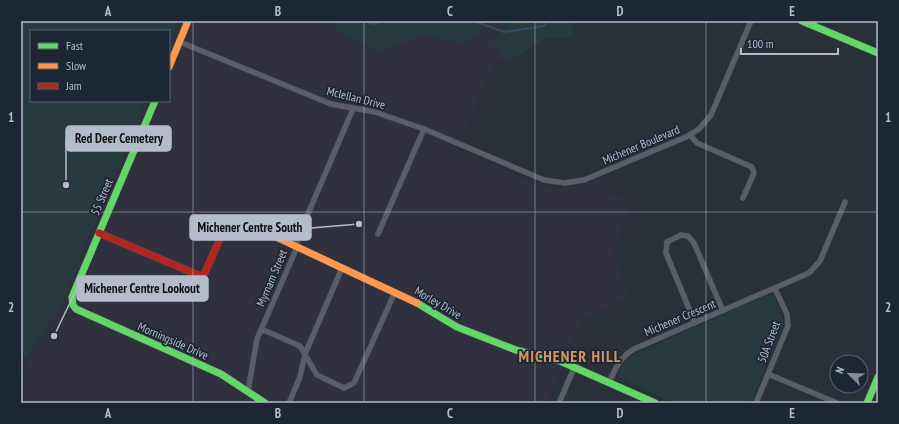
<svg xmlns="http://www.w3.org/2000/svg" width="899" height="424" font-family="'PT Sans Narrow',sans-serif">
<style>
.medical{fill:#31303e}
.green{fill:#273a3e}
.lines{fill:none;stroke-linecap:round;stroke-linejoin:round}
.stream{stroke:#384963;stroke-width:2}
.street-casing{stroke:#484c53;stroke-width:6}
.fast-casing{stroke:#484c53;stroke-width:8}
.slow-casing{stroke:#484c53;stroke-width:8}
.jam-casing{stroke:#484c53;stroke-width:8}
.street{stroke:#5a5e66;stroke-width:5}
.fast{stroke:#63d668;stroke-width:7}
.slow{stroke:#ff974d;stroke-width:7}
.jam{stroke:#b3261e;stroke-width:7}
.grid{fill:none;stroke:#b4bcc9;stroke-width:1;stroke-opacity:0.55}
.labels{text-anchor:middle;stroke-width:3.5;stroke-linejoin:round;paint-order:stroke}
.street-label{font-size:12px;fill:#b4bcc9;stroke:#1d2633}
.district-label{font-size:16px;font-weight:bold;letter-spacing:1px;fill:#d59563;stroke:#1d2633}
.leader{fill:none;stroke:#b4bcc9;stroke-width:1.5}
.callout-dot{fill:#b4bcc9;stroke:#1d2633;stroke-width:1.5}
.callout{fill:#b4bcc9;stroke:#b4bcc9;stroke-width:1.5}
.callout-label{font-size:13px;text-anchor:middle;font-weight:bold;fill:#111}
.neatline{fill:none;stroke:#b4bcc9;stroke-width:1.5}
.grid-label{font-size:13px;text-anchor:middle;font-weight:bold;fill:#b4bcc9}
</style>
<rect width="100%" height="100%" fill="#2a3038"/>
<path class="medical" d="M180,21H325L350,38L383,52L423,33L463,44L480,32L485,21H511L507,23L492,44L510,60L496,59L457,149L533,182L559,188L585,185L602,178L598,189L633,203L615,245L613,254L629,297L583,320L547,403H21V383L36,342L59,310L146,101H169V47Z"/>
<path class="green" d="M21,21H180L169,47V31H31V101H146L59,310L27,357L21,360Z
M325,21H485L481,32L463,44L423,34L383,52L350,38Z
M511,21H574L571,38L545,39L510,60L492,44L507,23Z
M768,294L774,297L782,315L783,325L750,403H674L619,378C619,368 627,359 636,354Z"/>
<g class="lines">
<path class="stream" d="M366,21L373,24L387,21
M474,21L504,32L544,26L548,21"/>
<g class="street-casing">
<path id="street" d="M180,42L331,104L375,112L424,129L378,234
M424,129L544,180L565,183L584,180L686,137L699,129L711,115L751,21
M690,135L697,143L752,167L754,173L743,198
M695,323L666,253L667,242L681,235L688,236L694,243L723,311
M261,329L300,346L317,375L344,388L354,383L395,292
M768,374L837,403
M609,383C615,369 620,357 634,349L809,273L820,261L845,202
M248,391L257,339L295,252L298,237L353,109
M289,403L300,377L305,354L342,268
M559,403L574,368
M756,403L788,326L787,314L775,289"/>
</g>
<g class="fast-casing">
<path id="fast" d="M802,21L878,53
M155,101L72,297L73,305L76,309L221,374L265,403
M417,303L457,327L516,350L560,361L655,403
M867,403L878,377"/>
</g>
<g class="slow-casing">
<path id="slow" d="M169,67L188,21
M234,221L246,223L417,303"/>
</g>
<g class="jam-casing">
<path id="jam" d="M99,233L203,277L227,223L234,221"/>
</g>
<use href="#street" class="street"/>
<use href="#fast" class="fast"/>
<use href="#slow" class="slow"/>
<use href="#jam" class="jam"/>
</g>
<path class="grid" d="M193,21V403M364,21V403M535,21V403M706,21V403M21,212H878"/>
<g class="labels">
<g class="street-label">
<text transform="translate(356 98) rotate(14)" y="4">Mclellan Drive</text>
<text transform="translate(641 145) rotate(-23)" y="4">Michener Boulevard</text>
<text transform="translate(102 197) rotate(-67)" y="4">55 Street</text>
<text transform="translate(272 278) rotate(-67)" y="4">Myrnam Street</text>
<text transform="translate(438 303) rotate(30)" y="4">Morley Drive</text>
<text transform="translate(680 318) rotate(-23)" y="4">Michener Crescent</text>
<text transform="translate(173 341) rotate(24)" y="4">Morningside Drive</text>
<text transform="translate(769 342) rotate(-69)" y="4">50A Street</text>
</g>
<g class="district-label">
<text x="570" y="362">MICHENER HILL</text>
</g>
</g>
<path class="leader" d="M66 185L66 138M359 224L311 228M54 336L77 288"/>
<g class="callout-dot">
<circle cx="66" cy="185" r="4"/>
<circle cx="359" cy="224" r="4"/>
<circle cx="54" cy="336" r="4"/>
</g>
<g class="callout">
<rect x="66" y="126" width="105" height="25" rx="4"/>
<rect x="190" y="215" width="121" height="25" rx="4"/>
<rect x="77" y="276" width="131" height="25" rx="4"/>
</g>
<g class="callout-label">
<text x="119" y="143">Red Deer Cemetery</text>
<text x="250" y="232">Michener Centre South</text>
<text x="142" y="293">Michener Centre Lookout</text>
</g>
<rect width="899" height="424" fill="none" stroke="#1d2633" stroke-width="44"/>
<rect x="30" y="30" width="140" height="72" fill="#1d2633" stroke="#59626f"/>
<rect x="38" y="43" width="20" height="6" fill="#63d668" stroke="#59626f"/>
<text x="66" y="50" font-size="12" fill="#b4bcc9">Fast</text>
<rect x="38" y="63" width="20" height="6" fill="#ff974d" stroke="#59626f"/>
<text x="66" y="70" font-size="12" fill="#b4bcc9">Slow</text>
<rect x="38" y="83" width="20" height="6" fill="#b3261e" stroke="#59626f"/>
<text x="66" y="90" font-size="12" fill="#b4bcc9">Jam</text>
<g transform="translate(849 374) rotate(293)"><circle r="19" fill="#1d2633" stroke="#59626f"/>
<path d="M0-3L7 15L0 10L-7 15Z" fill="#848b96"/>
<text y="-6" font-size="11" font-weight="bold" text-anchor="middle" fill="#b4bcc9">N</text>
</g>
<path d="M741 48v6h97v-6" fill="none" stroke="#b4bcc9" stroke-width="2"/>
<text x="747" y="48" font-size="12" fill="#b4bcc9" stroke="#1d2633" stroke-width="3" paint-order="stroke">100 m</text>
<rect x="22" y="22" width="855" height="380" class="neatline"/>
<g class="grid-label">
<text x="108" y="16">A</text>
<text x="278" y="16">B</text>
<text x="450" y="16">C</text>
<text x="620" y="16">D</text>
<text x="792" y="16">E</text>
<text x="11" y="122">1</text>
<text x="888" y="122">1</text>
<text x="11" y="312">2</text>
<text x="888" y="312">2</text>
<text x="108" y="418">A</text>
<text x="278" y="418">B</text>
<text x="450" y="418">C</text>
<text x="620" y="418">D</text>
<text x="792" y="418">E</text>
</g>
</svg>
